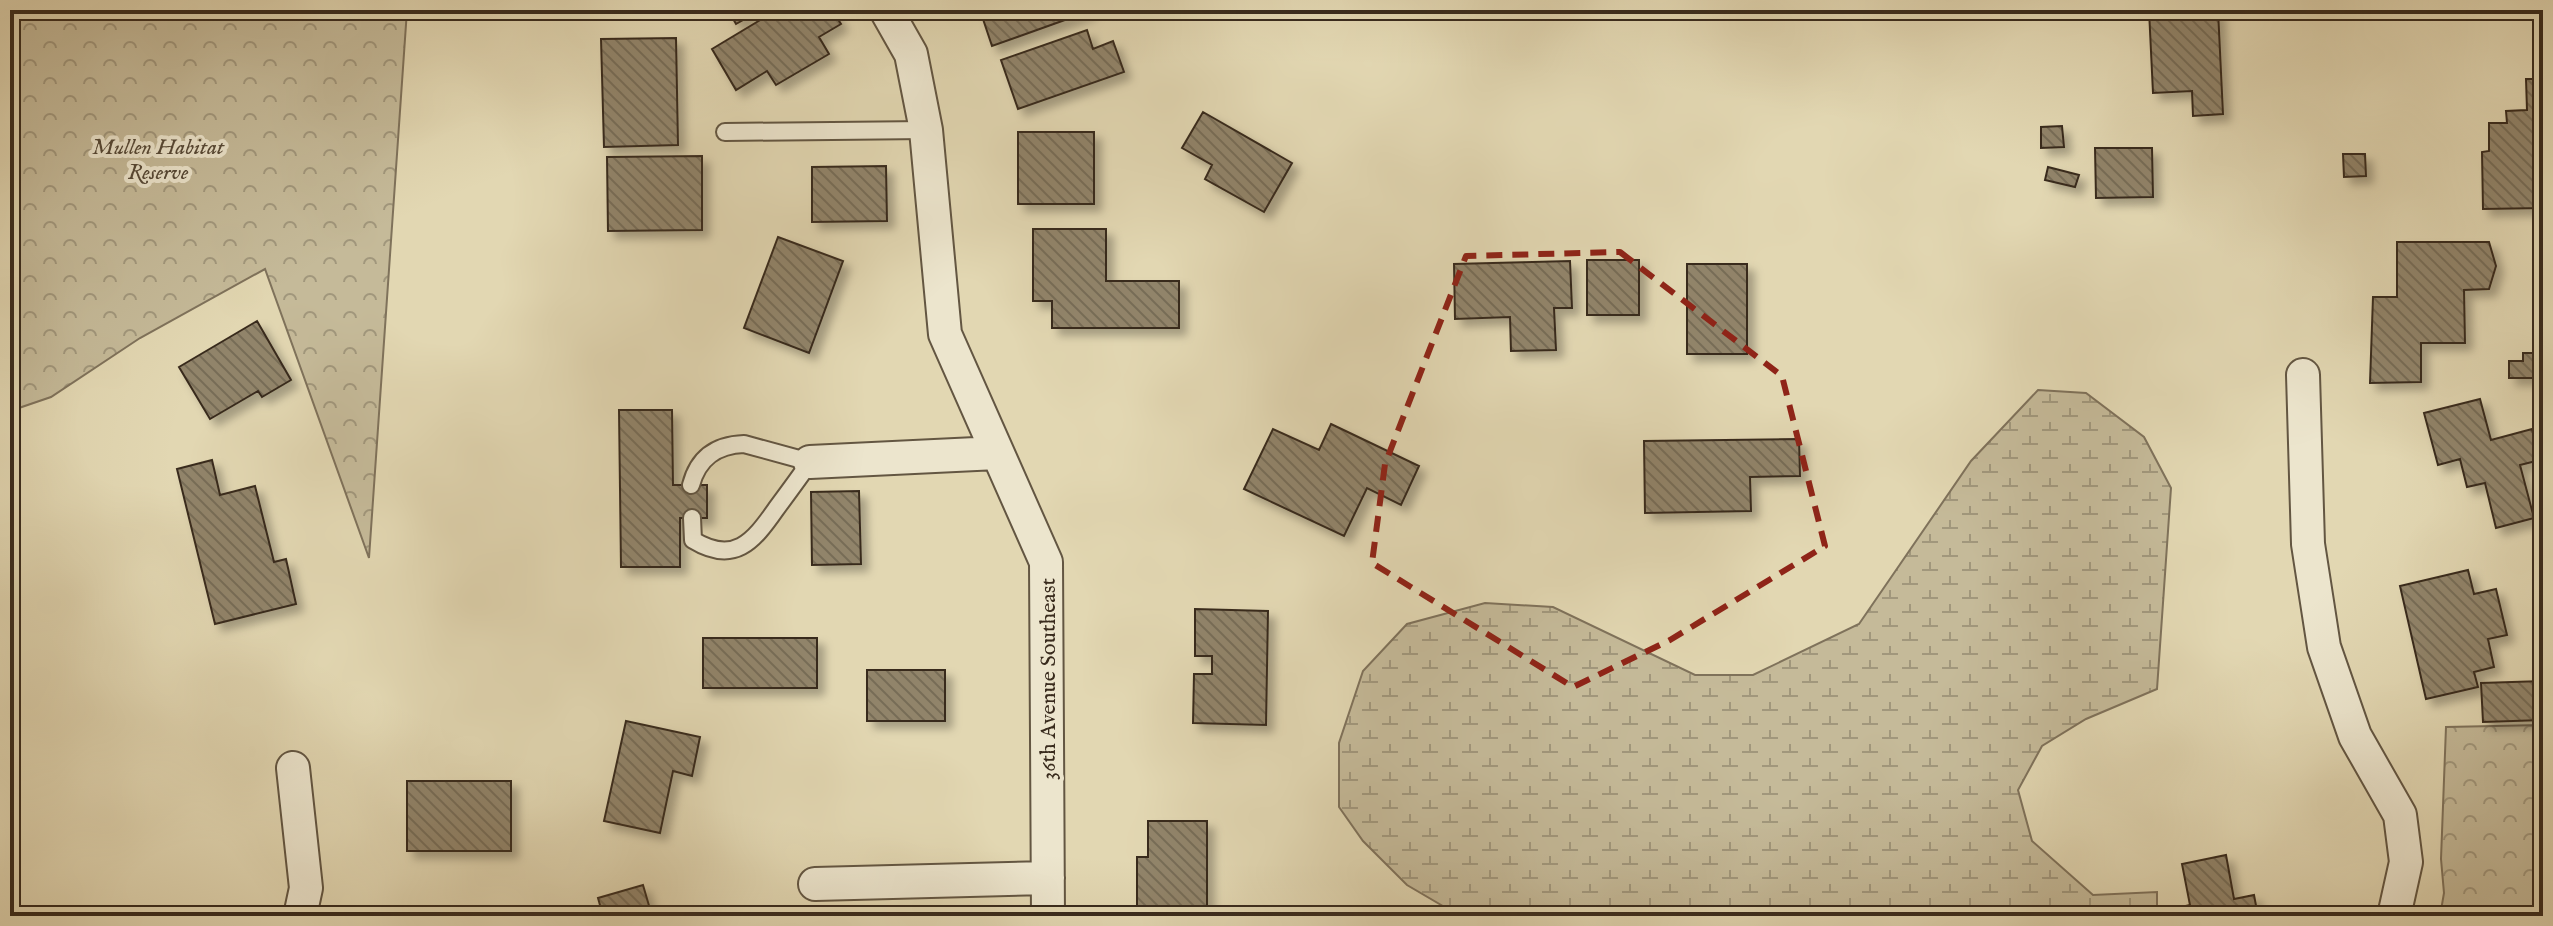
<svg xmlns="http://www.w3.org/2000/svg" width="2553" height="926" font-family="'IM FELL English',serif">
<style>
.wetland{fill:url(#wetland-marsh);stroke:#7f725b;stroke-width:2}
.park{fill:url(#park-crowns);stroke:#7f725b;stroke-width:2}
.building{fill:url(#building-back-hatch);stroke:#392b1d;stroke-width:2;filter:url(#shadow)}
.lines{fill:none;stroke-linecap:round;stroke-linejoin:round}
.lane-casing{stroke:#635642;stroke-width:20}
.street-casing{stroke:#635642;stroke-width:36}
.lane{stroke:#ece5cd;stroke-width:16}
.street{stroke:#ece5cd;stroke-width:32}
.marked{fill:none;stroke:#8f2418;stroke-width:6;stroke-dasharray:16 10;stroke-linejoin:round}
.labels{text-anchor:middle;stroke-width:8;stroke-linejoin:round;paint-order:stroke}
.park-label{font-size:22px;font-style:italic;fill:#554836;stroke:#ece5cd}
.street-label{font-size:22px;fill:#392b1d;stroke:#ece5cd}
</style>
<defs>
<pattern id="wetland-marsh" width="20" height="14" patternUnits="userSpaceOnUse" patternTransform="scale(2)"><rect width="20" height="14" fill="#c5ba99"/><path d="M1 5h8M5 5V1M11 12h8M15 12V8" fill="none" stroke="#a1977c"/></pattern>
<pattern id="park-crowns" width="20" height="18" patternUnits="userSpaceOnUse" patternTransform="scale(2)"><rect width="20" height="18" fill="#c5ba99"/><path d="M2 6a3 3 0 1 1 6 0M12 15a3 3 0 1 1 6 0" fill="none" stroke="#a1977c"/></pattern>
<pattern id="building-back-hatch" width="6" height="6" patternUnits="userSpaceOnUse" patternTransform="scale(2)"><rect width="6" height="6" fill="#91846a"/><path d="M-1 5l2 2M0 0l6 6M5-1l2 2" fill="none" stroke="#776c57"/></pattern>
<filter id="shadow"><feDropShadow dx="7" dy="7" stdDeviation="4" flood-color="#0004"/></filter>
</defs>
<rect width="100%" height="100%" fill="#e2d7b2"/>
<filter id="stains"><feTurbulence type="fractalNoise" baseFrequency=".0025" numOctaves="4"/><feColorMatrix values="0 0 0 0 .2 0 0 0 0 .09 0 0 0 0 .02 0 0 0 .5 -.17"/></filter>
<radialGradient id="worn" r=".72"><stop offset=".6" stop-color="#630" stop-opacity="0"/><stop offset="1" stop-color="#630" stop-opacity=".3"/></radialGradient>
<path class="wetland" d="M2038,390L2086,393L2144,437L2171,488L2157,689L2086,719L2042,746L2018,790L2032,841L2093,895L2157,892V916H1460L1407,885L1363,841L1339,807V743L1363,671L1407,624L1485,603L1553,607L1695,675H1753L1859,624L1971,461Z"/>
<path class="park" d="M10,10H407L369,558L265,269L140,338L51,397L10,411Z
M2543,725V916H2440L2444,893L2441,859L2446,727Z"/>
<path class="building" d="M728,10H761L736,24Z
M777,10H832L841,24L819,37L829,54L776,85L767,71L736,90L712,49Z
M980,10H1089L1090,11L992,46Z
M2149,10H2218L2223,114L2193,116L2192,91L2153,93Z
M1087,30L1093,49L1113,41L1124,72L1018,109L1001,60Z
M676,38L678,145L604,147L601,39Z
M2526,79H2543V208L2483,209L2482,152L2489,151V123H2507L2506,111L2527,110Z
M1203,112L1292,163L1264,212L1205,179L1212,165L1182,148Z
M2062,126L2064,147L2041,148V127Z
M1018,132H1094V204H1018Z
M2095,148H2152L2153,197L2096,198Z
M2343,154H2365L2366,176L2344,177Z
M702,156V230L608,231L607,157Z
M886,166L887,221L812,222V167Z
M2048,167L2079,175L2075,187L2045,180Z
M1033,229H1106V281H1179V328H1052V301H1033Z
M778,237L843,261L809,353L744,328Z
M2397,242H2489L2496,266L2489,289L2464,290L2465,343H2421V382L2370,383L2373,297H2397Z
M1587,260H1639V315H1587Z
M1570,261L1572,308H1554L1556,350L1511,351L1510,317L1455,319L1454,264Z
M1687,264H1747V354H1687Z
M257,321L291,380L262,397L258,391L210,419L179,367Z
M2523,353H2541V378H2509V361H2523Z
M2480,399L2491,440L2532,429L2540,460L2520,465L2534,518L2496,528L2485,483L2467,487L2460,459L2438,465L2424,413Z
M619,410H672L673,485H707V518H680V567H621Z
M1331,424L1419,466L1401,505L1367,488L1344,536L1244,489L1273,429L1319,450Z
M1799,439L1800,476L1750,477L1751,511L1645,513L1644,441Z
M212,460L220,495L255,486L274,562L286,559L296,604L215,624L177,469Z
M859,491L861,564L812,565L811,492Z
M2468,570L2474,594L2496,589L2507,635L2488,639L2494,667L2474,672L2478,687L2426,699L2400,586Z
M1195,609L1268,611L1266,725L1193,723L1194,674H1212V656H1195Z
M703,638H817V688H703Z
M867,670H945V721H867Z
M2543,681V720L2483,722L2481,683Z
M626,721L700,737L692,776L673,771L660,833L604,821Z
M407,781H511V851H407Z
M1148,821H1207V916H1137V857H1148Z
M2226,855L2234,899L2254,895L2258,916H2169L2168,910L2190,905L2182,864Z
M643,885L652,916H603L598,898Z"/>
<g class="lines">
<g class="lane-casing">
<path id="lane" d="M725,132L926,130
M691,485C698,458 716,445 744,444L810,462C799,478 787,494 776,509C753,542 734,565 693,540L692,518"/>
</g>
<g class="street-casing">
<path id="street" d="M886,10L911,54L926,130L945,334L1046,562L1048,916
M2303,375L2308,544L2324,647L2355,736L2400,815L2406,862L2394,916
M810,462L997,453
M293,768L306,888L300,916
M815,884L1048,878"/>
</g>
<use href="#lane" class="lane"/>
<use href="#street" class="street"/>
</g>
<path class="marked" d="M1620,252L1782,376L1825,546L1670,640L1573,687L1372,563L1385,464L1466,256Z"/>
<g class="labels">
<g class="park-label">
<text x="158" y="154">Mullen Habitat<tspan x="158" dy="25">Reserve</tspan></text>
</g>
<g class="street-label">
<text transform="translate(1047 679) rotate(-90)" y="8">36th Avenue Southeast</text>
</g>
</g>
<rect width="2553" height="926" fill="none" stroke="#e2d7b2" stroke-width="40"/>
<rect x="12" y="12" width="2529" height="902" fill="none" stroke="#392b1d" stroke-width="4"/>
<rect x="20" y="20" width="2513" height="886" fill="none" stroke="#392b1d" stroke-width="2"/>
<rect width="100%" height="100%" filter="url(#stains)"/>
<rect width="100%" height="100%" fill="url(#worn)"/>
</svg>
